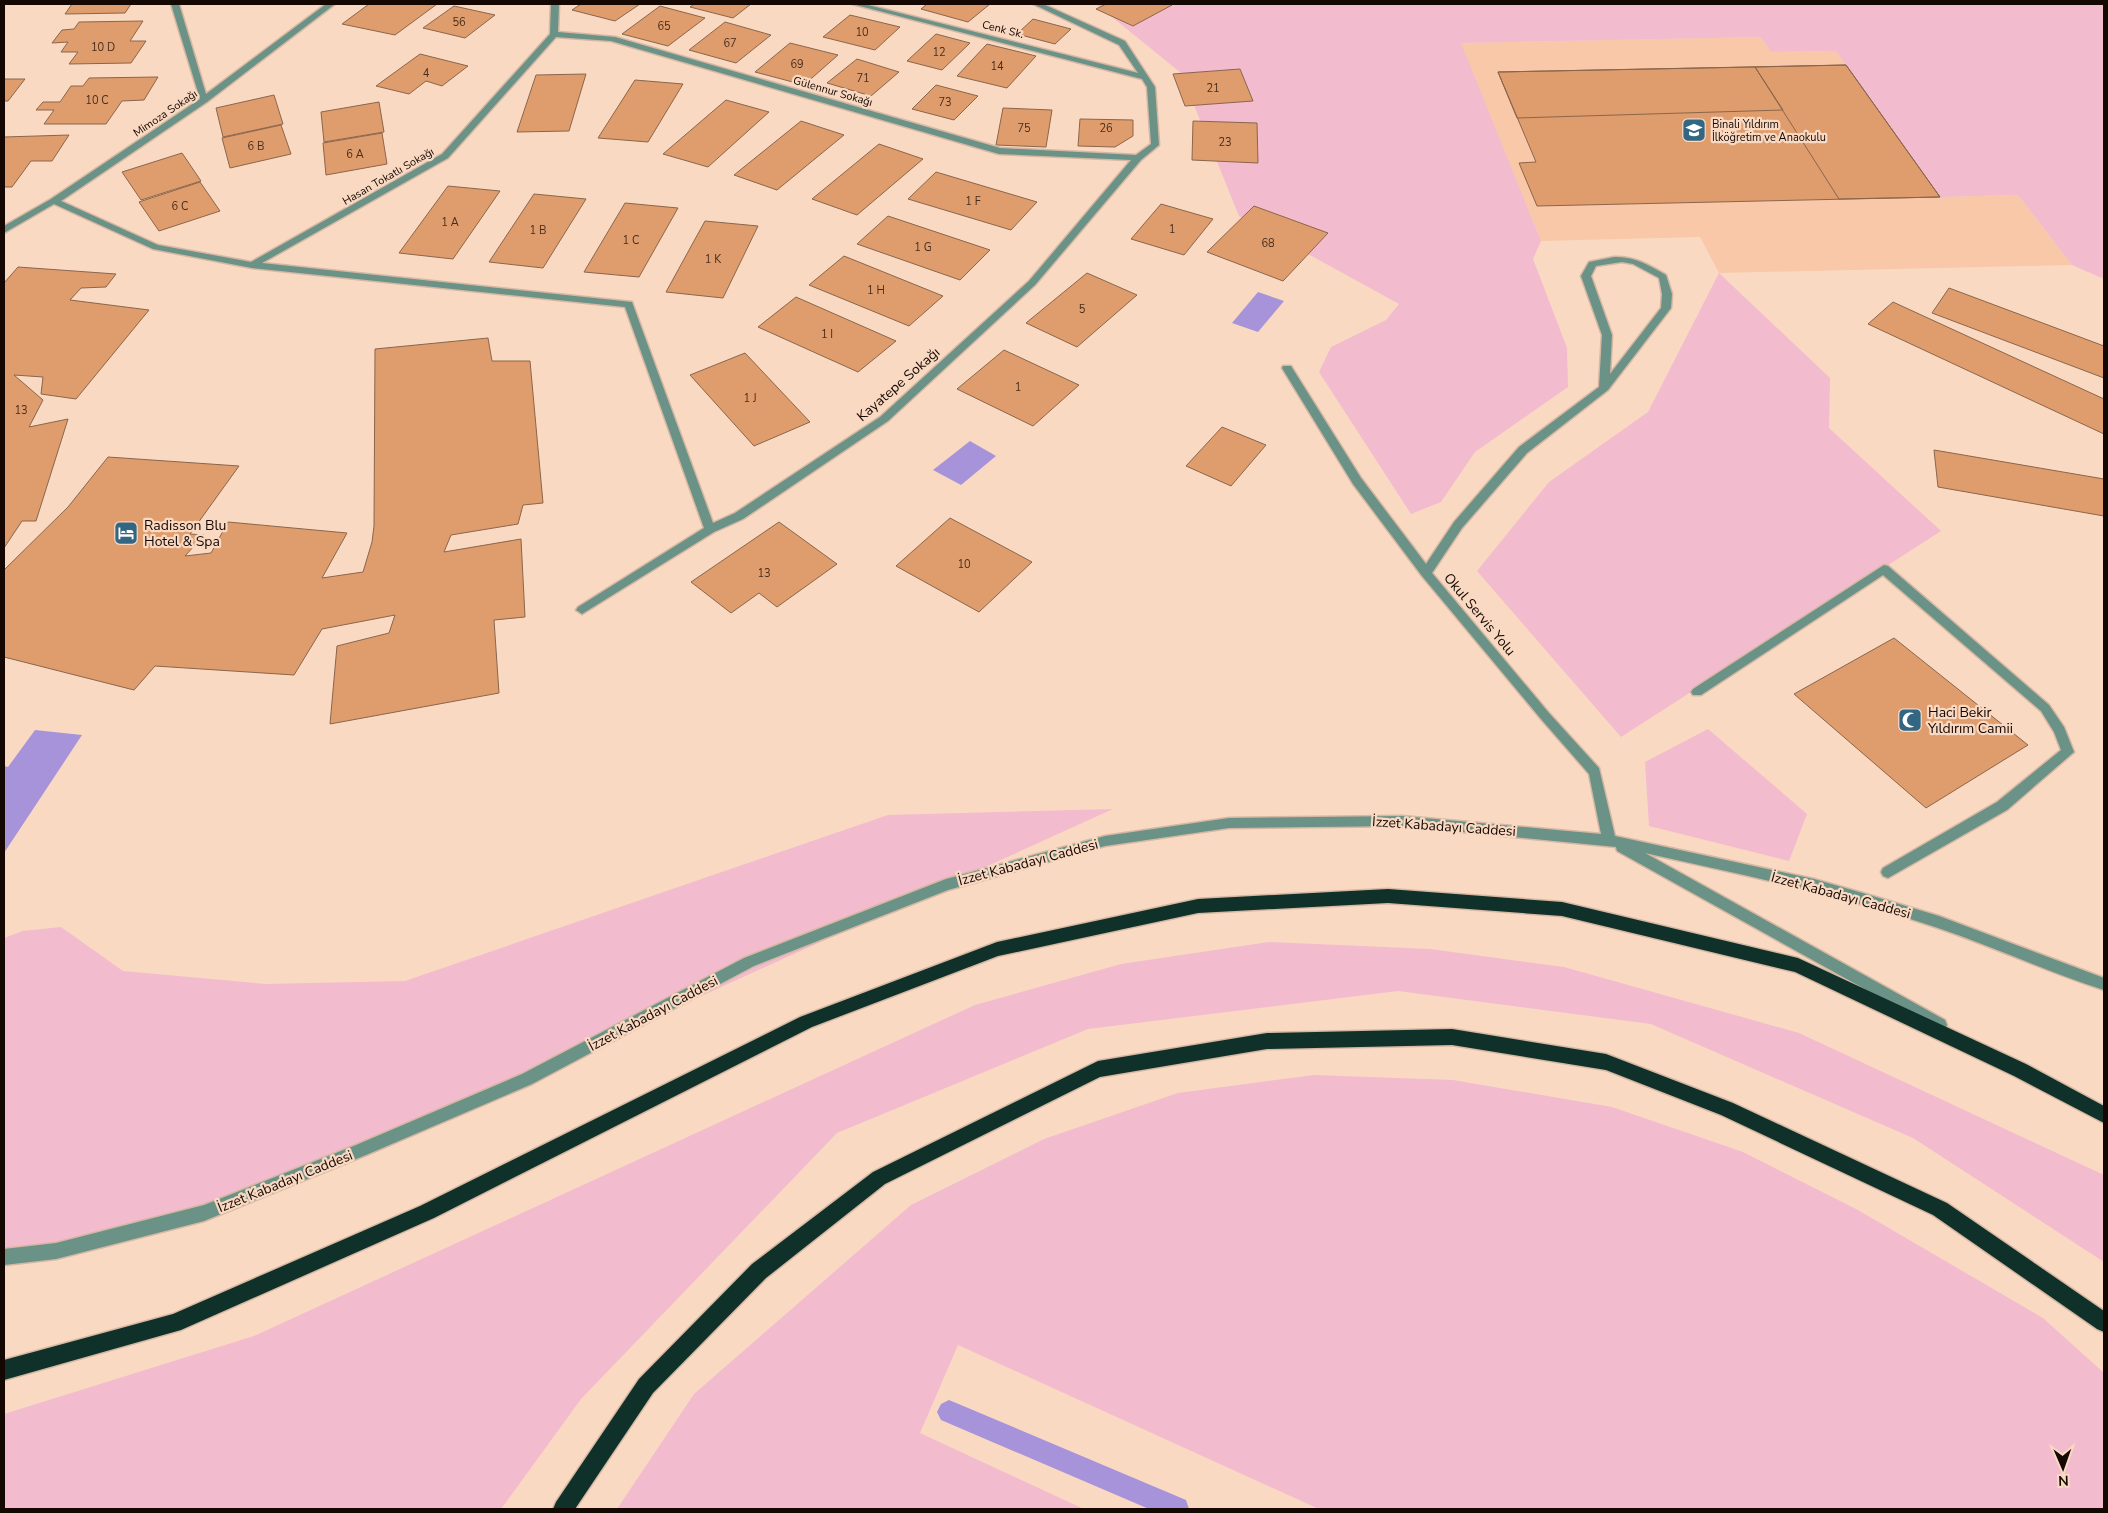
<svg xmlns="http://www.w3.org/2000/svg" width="2108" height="1513" font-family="'Nunito Sans',sans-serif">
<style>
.built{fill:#f8c8a8}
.green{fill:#f3bbce}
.water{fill:#a793d9}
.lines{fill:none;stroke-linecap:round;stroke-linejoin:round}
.stream{fill:#a793d9;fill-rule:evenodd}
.building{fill:#df9c6c;stroke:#8a664c}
.minor-casing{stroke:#d5b8a3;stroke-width:3}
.highway-casing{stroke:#d5b8a3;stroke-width:3}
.minor{fill:#6b9287;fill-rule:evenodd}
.highway{fill:#103129;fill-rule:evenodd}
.labels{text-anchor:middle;stroke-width:4.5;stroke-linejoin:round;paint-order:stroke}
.number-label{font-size:11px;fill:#482d1c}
.far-street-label{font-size:11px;fill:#150802;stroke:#fad9c2}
.far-poi-label{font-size:11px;fill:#150802;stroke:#fad9c2;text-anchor:start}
.street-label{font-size:14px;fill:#150802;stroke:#fad9c2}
.poi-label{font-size:14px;fill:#150802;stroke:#fad9c2;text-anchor:start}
</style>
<rect width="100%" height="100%" fill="#fad9c2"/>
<path class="built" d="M1761,37L1771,52L1836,51L1940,197L2018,195L2072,265L1719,273L1700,237L1541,241L1460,43Z"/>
<path class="green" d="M1096,4H2104V279L2072,265L2018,195L1940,197L1836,51L1771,52L1761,37L1461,43L1541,241L1533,259L1567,348L1568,387L1475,452L1441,502L1411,514L1319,372L1331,347L1386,320L1399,304L1239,216L1181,73Z
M1719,273L1830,378L1829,428L1941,531L1621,737L1477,571L1549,482L1648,412Z
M1708,729L1807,814L1789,861L1649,826L1645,762Z
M1113,809L411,1128L135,1236L4,1253V938L23,931L61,927L123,971L266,984L405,981L888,815Z
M1269,942L1430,949L1564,967L1799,1033L2104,1175V1262L1913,1138L1651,1024L1398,991L1088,1029L837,1133L581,1399L501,1509H4V1414L254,1336L975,1005L1121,964Z
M1314,1075L1453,1080L1612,1107L1743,1152L1858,1210L2043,1318L2104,1373V1509H1319L958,1345L920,1433L1084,1509H617L694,1394L911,1205L1044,1139L1178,1093Z"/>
<path class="water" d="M1258,292L1284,301L1258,332L1232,323Z
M970,441L996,456L961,485L933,470Z
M35,730L82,735L4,853V766L8,767Z"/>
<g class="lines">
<path class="stream" d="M949,1400L1186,1500L1189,1509H1149L941,1420L937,1412L941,1404Z"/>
</g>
<path class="building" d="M72,4H131L125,13L65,14Z
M369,4H437L395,35L342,24Z
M581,4H640L615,21L572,10Z
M694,4H751L733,18L690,7Z
M927,4H990L968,22L921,9Z
M1106,4H1169L1172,5L1133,26L1096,9Z
M454,6L495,15L465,38L423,28Z
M660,6L705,18L668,46L622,34Z
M850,15L900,27L875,50L823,37Z
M1033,19L1071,29L1055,44L1017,34Z
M143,21L130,41H146L131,63L69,64L78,52H61L68,42L52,43L62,30L74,29L79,22Z
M725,22L771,35L736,63L689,50Z
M936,34L970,43L942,70L907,61Z
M790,43L838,55L804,85L755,72Z
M987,44L1036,56L1007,88L957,76Z
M420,54L468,66L442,86L426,81L409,94L376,86Z
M857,59L899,72L871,96L827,83Z
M1846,65L1940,197L1839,199L1755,67Z
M1846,65L1940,197L1537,206L1519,163L1536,162L1498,72Z
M1755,67L1783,110L1517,118L1498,72Z
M1240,69L1253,101L1185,106L1173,74Z
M586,74L569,131L517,132L536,75Z
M158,77L144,100L122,101L106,124H44L54,110H36L43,102H60L71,86H83L89,78Z
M4,79H25L8,101H4Z
M635,80L683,84L648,142L598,138Z
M936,85L978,96L954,120L912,109Z
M274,95L283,124L223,137L216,108Z
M726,100L769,112L708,167L663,154Z
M379,102L384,132L324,142L321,112Z
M1003,108L1052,110L1046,147L996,145Z
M1080,119L1133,120V136L1115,147L1078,146Z
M801,121L844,135L777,190L734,175Z
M1193,121L1257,123L1258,163L1192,160Z
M281,125L291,154L230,168L222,138Z
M382,133L387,164L326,175L323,143Z
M69,135L52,161H31L12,187H4V137Z
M879,144L923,159L857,215L812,199Z
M182,153L201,181L141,200L122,172Z
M936,172L1037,202L1011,230L908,199Z
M200,182L220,211L159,231L139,202Z
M448,186L500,191L453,259L399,253Z
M534,194L586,199L543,268L489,262Z
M625,203L678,208L639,277L584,272Z
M1161,204L1213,219L1184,255L1131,239Z
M1254,206L1328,233L1283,281L1207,252Z
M888,216L990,250L960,280L857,244Z
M705,221L758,226L723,298L666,292Z
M844,256L943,296L909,326L809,285Z
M18,267L116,274L106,287L81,288L70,300L149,310L76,399L41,394L43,377L14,375L43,400L29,427L68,419L36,521H22L4,548V283Z
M1087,273L1137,295L1077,347L1026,323Z
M1949,288L2104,346V378L1932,313Z
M796,297L896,341L858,372L758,327Z
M1893,302L2104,399V434L1868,324Z
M488,338L492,361H530L543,503L523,505L518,524L451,535L444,552L521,539L525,617L494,620L499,693L330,724L337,646L389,633L395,615L322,629L294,675L155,666L134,690L4,657V570L68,507L108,457L239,466L190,534L204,535L185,556L211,553L228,522L347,533L322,578L363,572L372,542L374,526L375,349Z
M1004,350L1079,385L1033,426L957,389Z
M745,353L810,422L754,446L690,375Z
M1222,427L1266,445L1231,486L1186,466Z
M1934,450L2104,479V516L1938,487Z
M950,518L1032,562L979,612L896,566Z
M779,522L837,564L777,607L759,593L731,613L691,582Z
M1894,638L2028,745L1926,808L1794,694Z"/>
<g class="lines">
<g class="minor-casing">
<path id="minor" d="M171,4H179L206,94L326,4H335L207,102L61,201L158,245L251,262L442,154L550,34L551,4H559L558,32L615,37L1000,148L1136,155L1151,144L1147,87L1142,79L852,4H864L1138,73L1119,45L1033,4H1043L1125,41L1155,87L1159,145L1141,160L1035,285L888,421L743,519L714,532L582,614L576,610L578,607L704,528L625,307L252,268L153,249L54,204L4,233V226L51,199L200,99ZM556,37L611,41L999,154L1131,160L1029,281L880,417L735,513L713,523L632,302L262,263L448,158Z
M1614,257C1634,256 1649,265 1666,275L1672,294L1671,308L1608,390L1527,453L1462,528L1432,573L1549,713L1599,768L1615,836L1814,879L1866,894L1939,916L2104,978V990C2048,972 1994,947 1938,928C1842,895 1743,875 1645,853L1945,1020L1947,1025L1945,1030L1940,1031L1617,851L1616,847L1402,826L1229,828L1105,846L948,890L754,966L532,1084L366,1155L204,1221L56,1259L4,1265V1249L56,1243L204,1205L356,1145L522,1074L744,958L946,879L1105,836L1229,818L1402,816L1601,834L1589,774L1541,719L1422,576L1353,484L1282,368L1283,366H1291L1361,478L1426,564L1454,522L1519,447L1599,387L1602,335L1581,276L1589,262ZM1622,262L1633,264L1659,278L1662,294L1661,308L1610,374L1612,335L1591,276L1596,266Z
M1884,565L1888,566L2049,705L2064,727L2074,752L2007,810L1888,878L1883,876L1881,872L1883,868L1997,802L2061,750L2054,732L2041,711L1883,575L1701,695H1693L1691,692L1693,689Z"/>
</g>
<g class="highway-casing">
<path id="highway" d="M1388,889L1562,902L1798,958L2026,1064L2104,1106V1123L2014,1076L1795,972L1562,916L1388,903L1198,913L998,956L812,1027L434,1218L181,1330L4,1380V1360L173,1314L420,1206L800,1017L997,942L1198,899Z
M1452,1029L1606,1054L1733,1103L1947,1203L2104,1311V1332L2097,1329L1933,1215L1721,1115L1606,1070L1452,1045L1267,1049L1100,1077L885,1184L766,1278L653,1393L575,1509H553L556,1502L639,1379L752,1264L873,1172L1098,1061L1267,1033Z"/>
</g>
<use href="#minor" class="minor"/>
<use href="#highway" class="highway"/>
</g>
<defs>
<g id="school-square" transform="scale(1.25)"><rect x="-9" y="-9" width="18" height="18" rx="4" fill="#336683" stroke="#fad9c2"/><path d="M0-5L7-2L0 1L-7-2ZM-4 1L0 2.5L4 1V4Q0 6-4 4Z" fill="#fff"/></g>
<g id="hotel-square" transform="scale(1.25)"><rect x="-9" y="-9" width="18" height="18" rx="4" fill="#336683" stroke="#fad9c2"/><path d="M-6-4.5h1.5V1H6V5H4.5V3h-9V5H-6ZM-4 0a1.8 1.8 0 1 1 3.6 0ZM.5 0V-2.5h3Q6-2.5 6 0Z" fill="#fff"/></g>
<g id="mosque-square" transform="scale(1.25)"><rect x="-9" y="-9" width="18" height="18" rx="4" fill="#336683" stroke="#fad9c2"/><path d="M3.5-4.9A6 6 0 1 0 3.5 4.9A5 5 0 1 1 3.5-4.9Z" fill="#fff"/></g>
</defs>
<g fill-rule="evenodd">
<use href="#school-square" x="1694" y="130"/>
<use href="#hotel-square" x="126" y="533"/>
<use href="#mosque-square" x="1910" y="720"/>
</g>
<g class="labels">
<g class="number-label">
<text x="459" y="26">56</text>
<text x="664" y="30">65</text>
<text x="862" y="36">10</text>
<text x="730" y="47">67</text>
<text x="103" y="51">10 D</text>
<text x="939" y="56">12</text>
<text x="797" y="68">69</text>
<text x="997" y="70">14</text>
<text x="426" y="77">4</text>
<text x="863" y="82">71</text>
<text x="1213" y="92">21</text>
<text x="97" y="104">10 C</text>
<text x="945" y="106">73</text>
<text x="1024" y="132">75</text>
<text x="1106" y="132">26</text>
<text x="1225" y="146">23</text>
<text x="256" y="150">6 B</text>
<text x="355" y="158">6 A</text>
<text x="973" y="205">1 F</text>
<text x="180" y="210">6 C</text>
<text x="450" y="226">1 A</text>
<text x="1172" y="233">1</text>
<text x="538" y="234">1 B</text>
<text x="631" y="244">1 C</text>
<text x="1268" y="247">68</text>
<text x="923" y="251">1 G</text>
<text x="713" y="263">1 K</text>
<text x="876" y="294">1 H</text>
<text x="1082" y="313">5</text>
<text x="827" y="338">1 I</text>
<text x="1018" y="391">1</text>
<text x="750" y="402">1 J</text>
<text x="21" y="414">13</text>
<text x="964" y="568">10</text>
<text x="764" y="577">13</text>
</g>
<g class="far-street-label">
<text transform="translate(1003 29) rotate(14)" y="4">Cenk Sk.</text>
<text transform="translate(833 91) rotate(16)" y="4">Gülennur Sokağı</text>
<text transform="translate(165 113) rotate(-34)" y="4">Mimoza Sokağı</text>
<text transform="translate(388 176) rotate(-30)" y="4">Hasan Tokatlı Sokağı</text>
</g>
<g class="far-poi-label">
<text x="1712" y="128">Binali Yıldırım<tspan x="1712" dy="13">İlköğretim ve Anaokulu</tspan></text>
</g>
<g class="street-label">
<text transform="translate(898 384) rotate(-41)" y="5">Kayatepe Sokağı</text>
<text transform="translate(1480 614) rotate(50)" y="5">Okul Servis Yolu</text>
<text transform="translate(1444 826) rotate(4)" y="5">İzzet Kabadayı Caddesi</text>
<text transform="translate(1028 862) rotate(-15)" y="5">İzzet Kabadayı Caddesi</text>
<text transform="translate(1841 895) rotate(15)" y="5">İzzet Kabadayı Caddesi</text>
<text transform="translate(653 1013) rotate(-28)" y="5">İzzet Kabadayı Caddesi</text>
<text transform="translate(285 1181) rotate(-22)" y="5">İzzet Kabadayı Caddesi</text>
</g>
<g class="poi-label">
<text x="144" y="530">Radisson Blu<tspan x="144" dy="16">Hotel &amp; Spa</tspan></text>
<text x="1928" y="717">Haci Bekir<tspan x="1928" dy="16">Yıldırım Camii</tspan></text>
</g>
</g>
<rect width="2108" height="1513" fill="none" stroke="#150802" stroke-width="10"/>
<g transform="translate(2063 1468) rotate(178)" stroke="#fad9c2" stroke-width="4" paint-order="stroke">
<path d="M0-4L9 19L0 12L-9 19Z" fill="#150802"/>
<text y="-8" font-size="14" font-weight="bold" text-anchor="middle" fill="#150802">N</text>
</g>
</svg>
